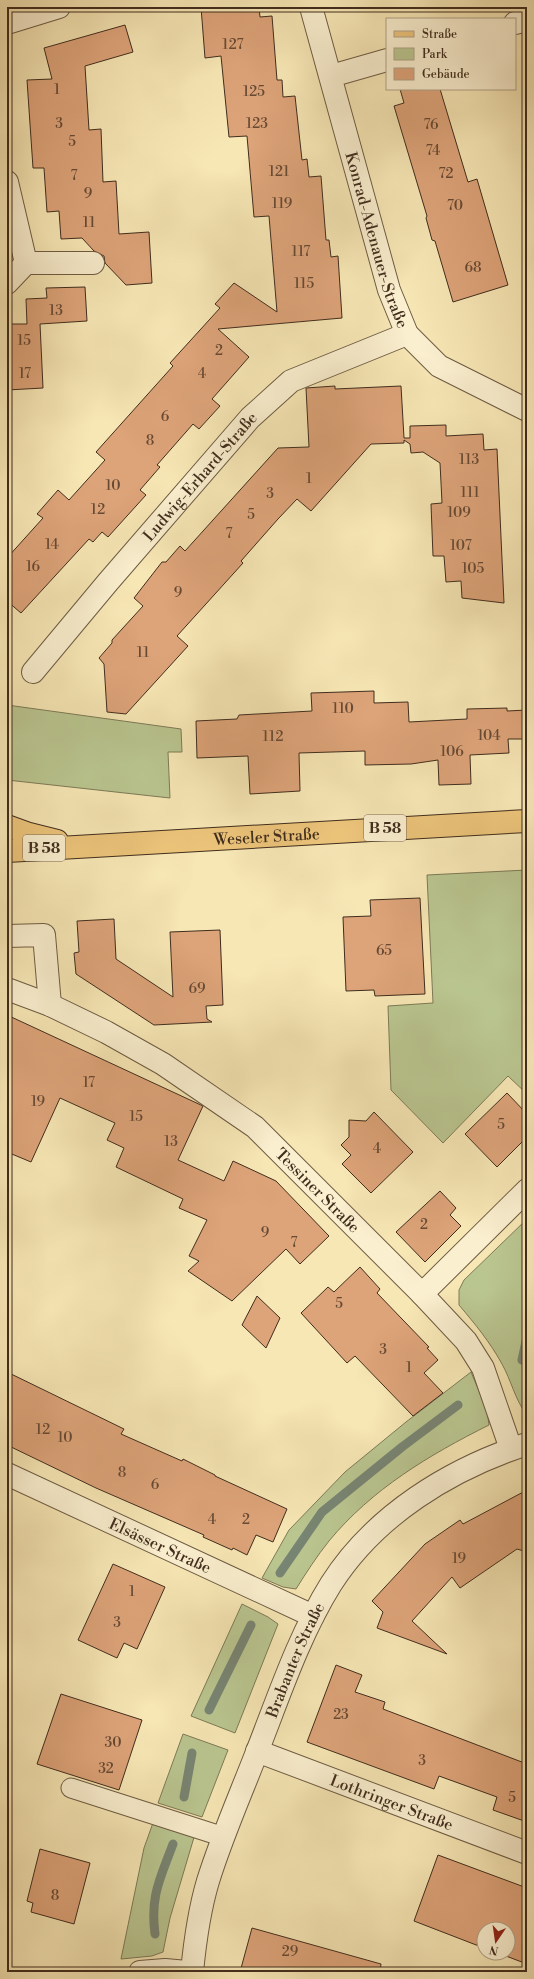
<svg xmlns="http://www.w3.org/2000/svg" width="534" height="1979" font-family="'Libre Bodoni',serif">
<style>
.green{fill:#bac690;stroke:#7d7a56}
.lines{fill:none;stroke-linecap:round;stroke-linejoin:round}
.stream{stroke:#788573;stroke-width:9}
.building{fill:#dda379;stroke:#402d1d}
.lane-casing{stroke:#6e5c43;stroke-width:21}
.street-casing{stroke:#6e5c43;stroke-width:24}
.primary-casing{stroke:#402d1d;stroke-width:24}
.lane{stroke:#faefcf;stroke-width:19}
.street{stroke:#faefcf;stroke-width:22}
.primary{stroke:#ecc47a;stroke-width:22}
.labels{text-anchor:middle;stroke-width:3.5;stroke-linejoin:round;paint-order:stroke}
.number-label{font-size:14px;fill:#674a34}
.shield{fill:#faefcf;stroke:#786752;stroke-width:1}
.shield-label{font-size:15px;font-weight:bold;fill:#402d1d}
.street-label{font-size:16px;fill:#402d1d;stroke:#faefcf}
</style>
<rect width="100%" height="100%" fill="#f7e7b5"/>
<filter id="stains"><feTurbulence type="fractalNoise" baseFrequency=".005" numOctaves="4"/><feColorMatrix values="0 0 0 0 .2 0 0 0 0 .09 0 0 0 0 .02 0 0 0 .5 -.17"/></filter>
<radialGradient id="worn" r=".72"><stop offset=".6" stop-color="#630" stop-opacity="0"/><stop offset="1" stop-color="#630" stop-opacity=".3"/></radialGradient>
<path class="green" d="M7,705L181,729L182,752H168L170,798L7,780Z
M527,870V1094L508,1076L443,1143L391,1090L388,1006L433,1003L427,875Z
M527,1219V1414H526C515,1399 511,1380 502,1364C490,1342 475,1324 459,1305V1290L464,1280Z
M471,1372L487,1410L489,1425C429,1455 372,1489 329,1541C317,1556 306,1573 296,1589L283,1587L262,1578L289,1530L345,1472L406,1422Z
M242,1604L268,1617L278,1624L235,1733L191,1716Z
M183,1734L228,1750L202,1817L158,1803Z
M154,1820L195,1834L170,1918L163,1952L152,1956L121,1959L144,1848Z"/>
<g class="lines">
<path class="stream" d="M522,1360L527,1337
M280,1573L322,1512L402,1447L458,1405
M209,1710L251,1625
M184,1797L192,1753
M155,1934C150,1896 160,1879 173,1844"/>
</g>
<path class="building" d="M201,7H259L260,17L272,16L277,80H282L283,97L295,96L302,160L307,159L309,177L321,176L326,240H329L331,257L338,256L342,318L218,329L249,357L212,399L220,406L199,429L193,424L157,465L160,467L140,490L146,495L108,537L102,532L93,542L89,539L21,613L7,601V558L43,518L37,514L58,490L69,500L105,460L96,452L173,366L170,363L220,308L215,304L234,283L277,312L269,216L254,217L247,136L229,137L221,56L205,58Z
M125,25L133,52L85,66L89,130L101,129L103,182L116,181L119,234L149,232L152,283L126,285L105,263L104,256L94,251L82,238L61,239L59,211L47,212L44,168H33L27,80L52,79L44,48Z
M400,89H440L468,182L477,179L508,285L453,302L435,241L432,240L426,218L427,216L394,106L404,103Z
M85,287L87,321L40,324L43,388L7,390V324H27L26,299L47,298L46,288Z
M335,386V389L401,386L404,438H410V426L446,425V436L483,434L484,450L497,449L504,603L462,598L461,581L446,582L444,556H433L431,504L442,503L440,463L423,452L411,453L410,444L404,440V443L371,444L311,511L297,499L278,519L241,561L243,563L177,636L188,646L126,714L107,712L104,664L99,658L112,643V640L143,606L134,598L162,562H166L180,546L185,551L278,448L309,447L306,388Z
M374,691V703L408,702L409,722L467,719V709L507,708V711L527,710V739H508L509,753L470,755L471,784L439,785L438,760L411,764L365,765V751L299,753L300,791L250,794L248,756L197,758L196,721L237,719L239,715L312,711L311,693Z
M420,898L425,994L375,996L374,990L346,991L343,917L371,916L370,900Z
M114,919L116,959L173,997L170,932L220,930L223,1005L206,1006L207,1019L212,1022L154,1025L76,974L74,953L79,952L77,921Z
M7,1015L203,1106L178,1160L224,1181L233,1161L276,1181L329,1236L300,1264L286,1249L232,1301L188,1271L199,1261L189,1256L207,1220L179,1208L183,1199L116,1167L124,1148L107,1140L115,1123L60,1098L31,1162L7,1152Z
M507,1093L527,1114V1137L497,1167L465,1134Z
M374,1112L413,1152L371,1193L342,1164L351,1155L341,1145L349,1137V1120L366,1121Z
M440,1191L456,1208L450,1215L461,1226L425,1262L396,1232Z
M360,1267L380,1289L377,1293L429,1347L427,1348L438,1360L424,1373L443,1393L413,1416L355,1356L347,1363L301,1313L328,1287L334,1292Z
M257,1296L280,1318L266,1348L242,1325Z
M7,1372L124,1429L121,1434L182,1461L183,1459L215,1475V1476L287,1509L273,1542L256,1535L247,1555L233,1548L232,1550L203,1537L204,1535L96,1488L7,1445Z
M527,1490V1552L517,1549L460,1588L452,1577L412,1621L447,1654L377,1628L383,1612L372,1601L425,1544L460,1520L463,1524Z
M113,1564L165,1587L137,1649L124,1643L117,1658L78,1640Z
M336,1665L362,1675L355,1692L385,1702L383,1709L527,1764V1822L493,1810L497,1797L439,1776L434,1789L307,1742Z
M61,1694L142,1720L119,1790L37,1764Z
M40,1849L90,1863L74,1924L31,1912L33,1903L27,1901Z
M438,1855L527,1888V1964L498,1953H508V1929H484V1948L414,1921Z
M252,1928L381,1964L380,1972H240Z"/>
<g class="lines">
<g class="lane-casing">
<path id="lane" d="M71,1788L224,1837"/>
</g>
<g class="street-casing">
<g id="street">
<path id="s1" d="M311,7L389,290L407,334L439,366L527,410"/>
<path d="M7,23L59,7"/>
<path d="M515,23L527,20"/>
<path d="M331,76L387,60"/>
<path d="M7,182L26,263L7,283"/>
<path d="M26,263H93"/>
<path id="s2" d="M33,672L108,582L250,418L291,381L407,334"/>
<path d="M7,936L44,935L50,1005"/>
<path id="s3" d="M7,989L50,1005L106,1032L163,1064L255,1127L422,1294L466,1341L483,1368L511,1449"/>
<path d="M422,1294L527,1190"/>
<path id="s4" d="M7,1474L313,1616"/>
<path id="s5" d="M257,1751L527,1853"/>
<path d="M140,1972L165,1970L187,1972"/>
<path id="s6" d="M192,1972C195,1941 199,1911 208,1881C221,1839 239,1798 255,1757C278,1699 298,1637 331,1584C375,1515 450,1469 527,1444"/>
</g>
</g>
<g class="primary-casing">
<g id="primary">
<path d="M7,826L29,834L57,841"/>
<path id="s7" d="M7,851L527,821"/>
</g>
</g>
<use href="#lane" class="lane"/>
<use href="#street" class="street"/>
<use href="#primary" class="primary"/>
</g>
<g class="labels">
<g class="number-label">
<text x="233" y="49">127</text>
<text x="57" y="94">1</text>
<text x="254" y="96">125</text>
<text x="59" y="128">3</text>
<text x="257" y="128">123</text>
<text x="431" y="129">76</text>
<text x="72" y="146">5</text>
<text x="433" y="155">74</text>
<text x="279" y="176">121</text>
<text x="446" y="178">72</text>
<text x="74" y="180">7</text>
<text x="88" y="198">9</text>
<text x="282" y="208">119</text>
<text x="455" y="210">70</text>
<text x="89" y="227">11</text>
<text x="301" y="256">117</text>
<text x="473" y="272">68</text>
<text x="304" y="288">115</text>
<text x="56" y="315">13</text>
<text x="24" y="345">15</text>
<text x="219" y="355">2</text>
<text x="25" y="378">17</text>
<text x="202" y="378">4</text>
<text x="165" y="421">6</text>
<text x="150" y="445">8</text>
<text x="469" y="464">113</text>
<text x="309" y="483">1</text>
<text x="113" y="490">10</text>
<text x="470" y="497">111</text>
<text x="270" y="498">3</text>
<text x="98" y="514">12</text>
<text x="459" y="517">109</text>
<text x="251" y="519">5</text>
<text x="229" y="538">7</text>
<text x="52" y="549">14</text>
<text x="461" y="550">107</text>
<text x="33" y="571">16</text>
<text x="473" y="573">105</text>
<text x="178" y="597">9</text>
<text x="143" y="657">11</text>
<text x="343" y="713">110</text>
<text x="489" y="740">104</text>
<text x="273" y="741">112</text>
<text x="452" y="756">106</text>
<text x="384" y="955">65</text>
<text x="197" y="993">69</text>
<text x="89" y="1087">17</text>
<text x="38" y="1106">19</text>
<text x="136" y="1121">15</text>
<text x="501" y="1129">5</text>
<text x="171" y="1146">13</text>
<text x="377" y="1153">4</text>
<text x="424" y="1229">2</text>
<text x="265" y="1237">9</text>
<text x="294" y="1247">7</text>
<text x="339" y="1308">5</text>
<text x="383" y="1354">3</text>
<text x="409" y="1372">1</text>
<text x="43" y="1434">12</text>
<text x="65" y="1442">10</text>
<text x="122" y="1477">8</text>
<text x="155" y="1489">6</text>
<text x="212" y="1524">4</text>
<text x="246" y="1524">2</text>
<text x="459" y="1563">19</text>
<text x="132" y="1596">1</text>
<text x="117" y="1627">3</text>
<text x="341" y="1719">23</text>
<text x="113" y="1747">30</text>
<text x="422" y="1765">3</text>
<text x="106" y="1773">32</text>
<text x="512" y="1802">5</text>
<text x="55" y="1900">8</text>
<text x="290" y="1956">29</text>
</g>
<g class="shield">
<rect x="364" y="815" width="42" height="26" rx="3"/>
<rect x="23" y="835" width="42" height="26" rx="3"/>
</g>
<g class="shield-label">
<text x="385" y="833">B 58</text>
<text x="44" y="853">B 58</text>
</g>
<g class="street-label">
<text dy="6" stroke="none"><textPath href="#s1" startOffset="242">Konrad-Adenauer-Straße</textPath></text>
<text dy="6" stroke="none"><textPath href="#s2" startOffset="257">Ludwig-Erhard-Straße</textPath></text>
<text dy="6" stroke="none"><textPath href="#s7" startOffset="260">Weseler Straße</textPath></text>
<text dy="6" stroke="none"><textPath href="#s3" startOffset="374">Tessiner Straße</textPath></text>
<text dy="6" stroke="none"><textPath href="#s4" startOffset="169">Elsässer Straße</textPath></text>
<text dy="6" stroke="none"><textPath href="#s6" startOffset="330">Brabanter Straße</textPath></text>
<text dy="6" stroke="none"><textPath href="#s5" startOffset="144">Lothringer Straße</textPath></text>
</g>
</g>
<rect width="534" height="1979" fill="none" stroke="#f7e7b5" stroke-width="24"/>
<rect x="8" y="8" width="518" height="1963" fill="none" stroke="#402d1d" stroke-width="2"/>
<rect x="12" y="12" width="510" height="1955" fill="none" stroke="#402d1d"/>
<rect x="386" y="18" width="130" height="72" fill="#faefcf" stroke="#b0a188"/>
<rect x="394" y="31" width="20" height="6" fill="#ecc47a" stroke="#b0a188"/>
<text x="422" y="38" font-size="12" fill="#402d1d">Straße</text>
<rect x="394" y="48" width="20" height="12" fill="#bac690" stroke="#b0a188"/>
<text x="422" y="58" font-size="12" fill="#402d1d">Park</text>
<rect x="394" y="68" width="20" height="12" fill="#dda379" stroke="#b0a188"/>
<text x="422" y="78" font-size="12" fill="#402d1d">Gebäude</text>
<g transform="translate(496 1941) rotate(193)"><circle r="19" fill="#faefcf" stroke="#b0a188"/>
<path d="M0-3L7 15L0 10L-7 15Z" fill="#8f2418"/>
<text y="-6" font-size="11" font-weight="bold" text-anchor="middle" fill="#402d1d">N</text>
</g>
<rect width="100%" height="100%" filter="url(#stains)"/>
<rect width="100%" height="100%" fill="url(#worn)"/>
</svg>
